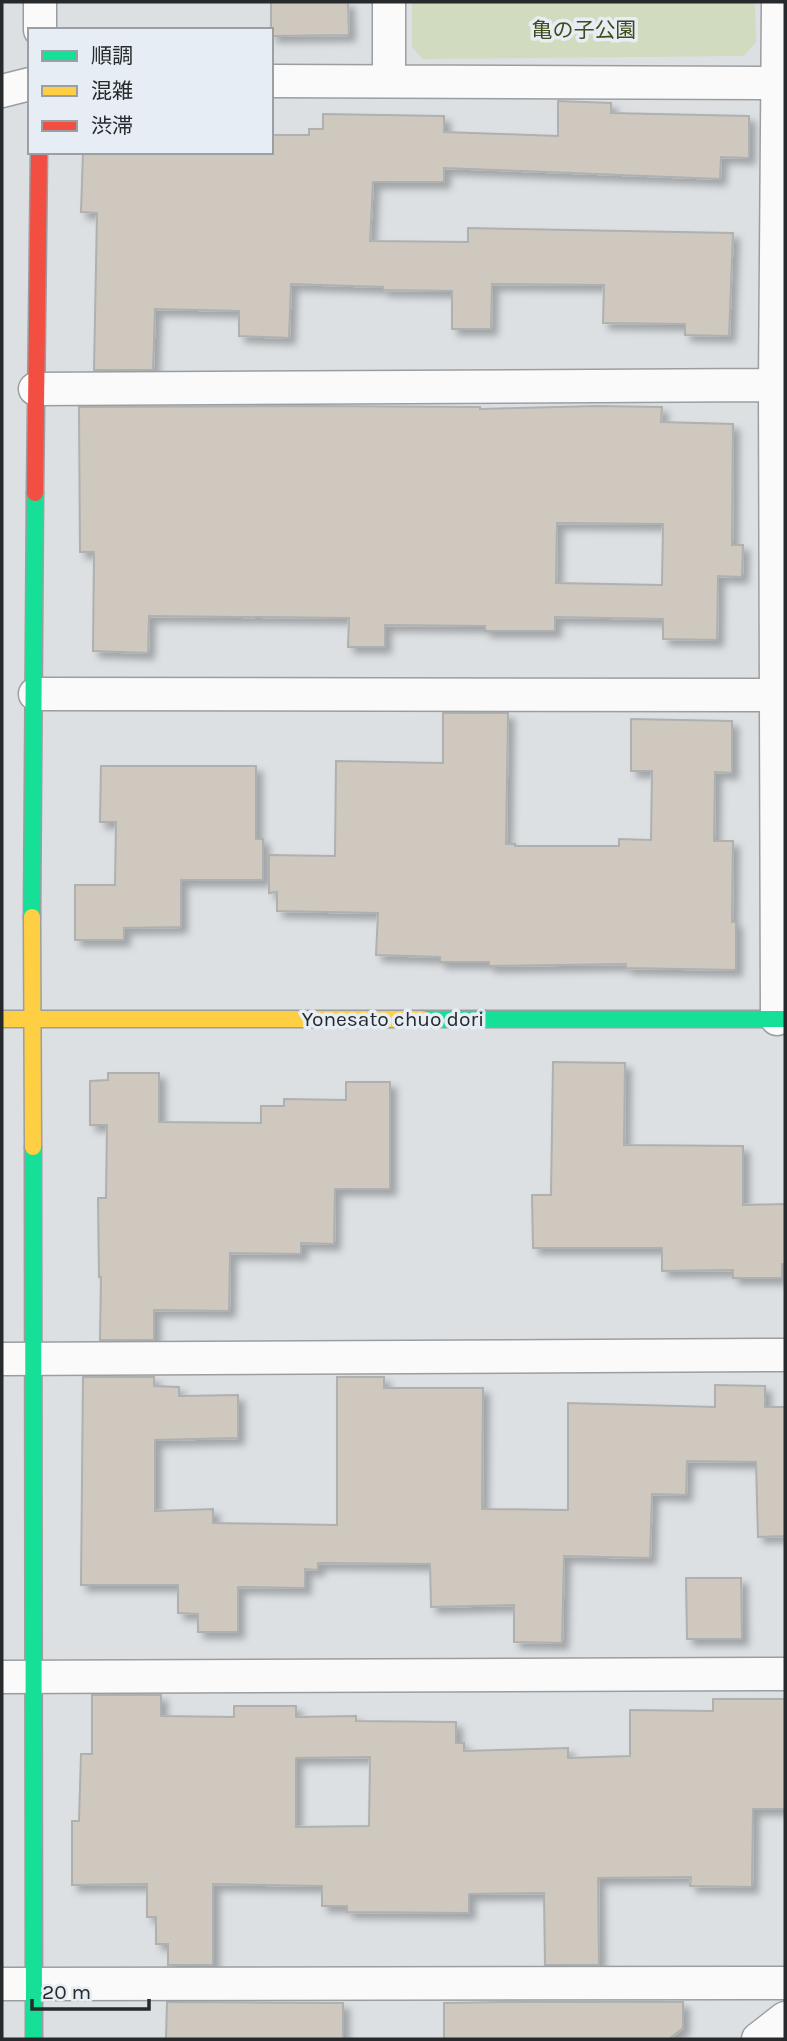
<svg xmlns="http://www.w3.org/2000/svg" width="787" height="2041" font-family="Karla,'Noto Sans JP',sans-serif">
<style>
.green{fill:#d1dbbf}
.building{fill:#cfc8be;stroke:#afb0b0;stroke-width:2;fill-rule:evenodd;filter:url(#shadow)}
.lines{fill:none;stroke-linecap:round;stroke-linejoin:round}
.street-casing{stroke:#9b9ea0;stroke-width:35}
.fast-casing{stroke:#9b9ea0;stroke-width:19}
.slow-casing{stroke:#9b9ea0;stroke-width:19}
.jam-casing{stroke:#9b9ea0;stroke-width:19}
.street{stroke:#fafafb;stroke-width:32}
.fast{stroke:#16e098;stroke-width:16}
.slow{stroke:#ffcf43;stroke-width:16}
.jam{stroke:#f24e42;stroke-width:16}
.labels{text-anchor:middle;stroke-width:7;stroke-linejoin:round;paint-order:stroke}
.park-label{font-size:21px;fill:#414c1a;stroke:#e6edf4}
.street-label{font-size:21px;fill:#272a2c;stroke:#e6edf4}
</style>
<defs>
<filter id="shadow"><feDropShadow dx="6" dy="6" stdDeviation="3.5" flood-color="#0004"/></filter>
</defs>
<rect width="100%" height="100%" fill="#dce0e3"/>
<path class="green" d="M412,2H755L756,42L744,56L423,59L412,47Z"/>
<path class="building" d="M271,2H348L349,35L271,36Z
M558,101L611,103V113L749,116V158L721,157L720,179L444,168V182H373L370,241L468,242V228L733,233L729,336L685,335V324L603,323L604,285L492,284L491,329H452V291L383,290V287L291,284L289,338L239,336V311L155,309L153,370H94L97,213L81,212L83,152H271V135H309V129H323V114L444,116V132L558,136Z
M310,406L480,407V409L596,406L662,407L661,422L733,424L732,545H743L742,577L718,576L717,640L663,639V619L555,617V631H485V626L385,625V647H348L349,618L149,616L148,653L93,651L94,552H80L79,407ZM557,523L663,524L662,585L556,583Z
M443,713H508L506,844H515V846H619V839L651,840L652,771H631V719L732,721V773L715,772L714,841H733L732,922H736V970L626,968V964L489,966V962H440V957L376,955L378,913L277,911V892L269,893V855L335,856L336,761L443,763Z
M101,766H256V839H263V880H181V927L124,928V940H75V885H115L116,822H100Z
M553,1062L625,1063L624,1145L743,1146V1205L785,1204V1264H782V1278H733V1270L662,1271V1248H533L532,1195H551Z
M108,1073H159V1122L261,1123V1106H284V1099L346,1100V1082H390V1189H335L334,1244L301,1243V1254L230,1253L229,1311L154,1310V1340H100L101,1277H99L98,1198H106L107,1125H90V1081L108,1080Z
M83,1377H154V1386L179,1387V1396L238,1395V1438L155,1440V1511L213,1509V1523L337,1525V1377H384V1388H483L482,1509L568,1510V1403L715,1407V1385L765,1386V1407H785V1536L758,1537L756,1462L687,1461L686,1495L652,1494L650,1558L564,1556L562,1643L514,1642V1605L431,1607L430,1564L318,1563V1570L305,1569V1588L238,1587V1632H198V1614L178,1613V1585H81Z
M686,1578H741L742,1639H687Z
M92,1695H161V1716L234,1717V1706H296V1717L356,1716V1721L456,1722V1743H464V1751L568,1748V1758L630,1756V1710L713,1711V1699H785V1809H753L752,1887L690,1886L691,1877L598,1878L599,1965H545L544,1893L469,1894V1913L347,1912V1906H322V1886L213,1884V1965H168V1944H156V1917H147V1884L72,1885V1821H79L81,1754H92ZM370,1757L369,1826L296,1827V1758Z
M167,2002L343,2003V2039H166Z
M505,2002H683V2028L669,2039H444V2003Z"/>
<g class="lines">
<g class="street-casing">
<path id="street" d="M40,2V30
M271,81L785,83
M389,81V2
M2,91L30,84
M35,389L785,385
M35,694L785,695
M777,1019L775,385L778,2
M2,1359L785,1355
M2,1677L785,1674
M2,1984L785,1983
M758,2039L785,2018"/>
</g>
<g class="fast-casing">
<path id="fast" d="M32,917L35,493
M422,1019H785
M33,1147L34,2039"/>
</g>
<g class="slow-casing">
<path id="slow" d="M32,917L33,1147
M2,1019H422"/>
</g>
<g class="jam-casing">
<path id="jam" d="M35,493L39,152"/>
</g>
<use href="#street" class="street"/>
<use href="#fast" class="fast"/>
<use href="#slow" class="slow"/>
<use href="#jam" class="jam"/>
</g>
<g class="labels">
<g class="park-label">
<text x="584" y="37">亀の子公園</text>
</g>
<g class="street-label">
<text x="393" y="1026">Yonesato chuo dori</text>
</g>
</g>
<rect width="787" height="2041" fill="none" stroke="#272a2c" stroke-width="7"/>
<rect x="28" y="28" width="245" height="126" fill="#e6edf4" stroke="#9a9fa4" stroke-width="2"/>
<rect x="42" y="51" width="35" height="10" fill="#16e098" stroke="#9a9fa4" stroke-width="2"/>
<text x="91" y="63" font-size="21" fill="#272a2c">順調</text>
<rect x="42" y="86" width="35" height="10" fill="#ffcf43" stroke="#9a9fa4" stroke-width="2"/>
<text x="91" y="98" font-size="21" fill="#272a2c">混雑</text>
<rect x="42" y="121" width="35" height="10" fill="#f24e42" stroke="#9a9fa4" stroke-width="2"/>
<text x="91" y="133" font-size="21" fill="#272a2c">渋滞</text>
<path d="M32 1999v10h117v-10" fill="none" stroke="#272a2c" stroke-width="3.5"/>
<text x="42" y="1999" font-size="21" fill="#272a2c" stroke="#e6edf4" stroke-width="5" paint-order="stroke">20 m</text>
</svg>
